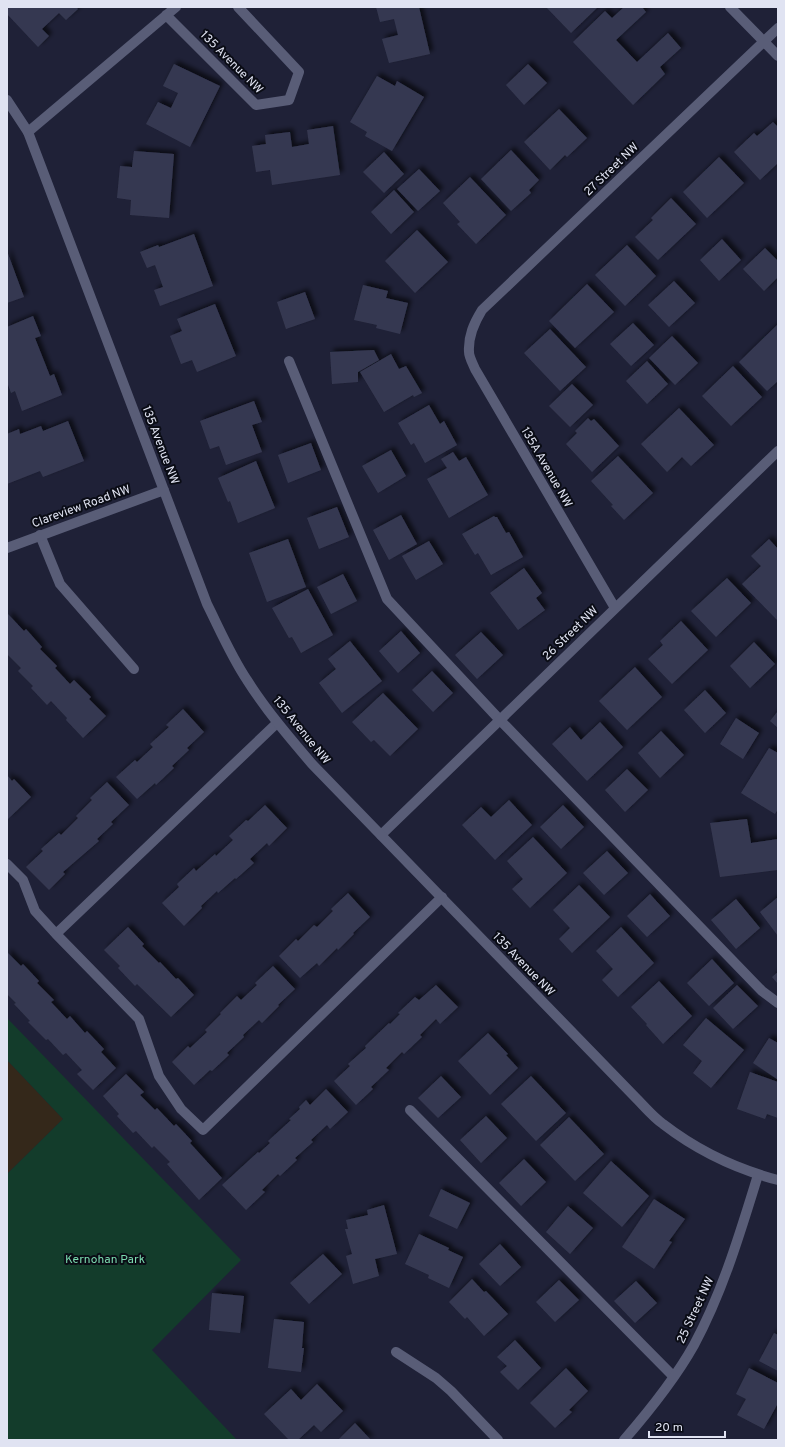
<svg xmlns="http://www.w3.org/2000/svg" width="785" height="1447" font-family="Overpass,sans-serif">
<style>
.education{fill:#34281a}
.green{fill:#133c2b}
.building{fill:#363951;filter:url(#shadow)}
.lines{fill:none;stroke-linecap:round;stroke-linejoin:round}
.lane{stroke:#595d77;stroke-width:10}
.street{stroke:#595d77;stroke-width:10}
.secondary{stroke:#595d77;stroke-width:10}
.labels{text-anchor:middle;stroke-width:4;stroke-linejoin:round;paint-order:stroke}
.street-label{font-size:12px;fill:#e0e3f2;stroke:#0a0c15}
.park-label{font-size:12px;fill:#7bdaaf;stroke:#0a0c15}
</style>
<defs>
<filter id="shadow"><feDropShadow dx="3.5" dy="-3.5" stdDeviation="2" flood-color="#0009"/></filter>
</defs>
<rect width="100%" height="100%" fill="#1f2137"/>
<path class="education" d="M7,1060L63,1119L7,1174Z"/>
<path class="green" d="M7,1018L241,1260L152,1350L237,1440H7V1174L63,1119L7,1060Z"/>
<path class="building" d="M7,7H76L78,9L66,20L59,13L42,29L49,36L38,47L7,14Z
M376,7H419L430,54L389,63L382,39L398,35L394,19L380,22Z
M546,7H598L571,33Z
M624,7H642L646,12L616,40L637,62L668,33L681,48L660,67L665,74L633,105L573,42L605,11L612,18Z
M174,64L220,86L190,147L146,124L158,102L171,108L178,93L163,86Z
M528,64L547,83L524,105L506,85Z
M377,76L395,86L397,81L424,97L392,151L365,136L367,132L350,122Z
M559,109L587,138L567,157L565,155L550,170L524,142Z
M773,122L778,127V163L760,180L734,152L754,133L757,136Z
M333,126L340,175L272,185L270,170L256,172L252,146L266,144L265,135L290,132L292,147L309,144L307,130Z
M511,150L539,180L529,190L531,193L511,211L481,179Z
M134,151L174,154L169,218L130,215L131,200L117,198L120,166L132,167Z
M384,152L404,174L384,193L363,172Z
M719,157L744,183L707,218L683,192Z
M419,169L440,191L418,211L397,189Z
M470,177L506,215L476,244L457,224L460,222L443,203Z
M394,190L414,212L391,234L371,212Z
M671,198L696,224L658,260L635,237L653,220L651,218Z
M417,230L448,262L415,293L385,261Z
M194,234L213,286L160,306L154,290L163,287L155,265L147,268L140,252L158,245L159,247Z
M722,239L741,260L719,281L700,260Z
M627,245L656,276L625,306L595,275Z
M765,248L778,261V277L764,291L743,269Z
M7,251L24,297L7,303Z
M674,281L695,303L669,327L648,305Z
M587,284L614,312L575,348L549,321Z
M363,285L388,291L386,298L408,303L400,334L376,328L377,325L354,320Z
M305,292L315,319L286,329L277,302Z
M215,304L236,356L197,372L192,360L181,364L170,336L182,331L177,319Z
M33,316L41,336L35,338L50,376L54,374L62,395L22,411L15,391L11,393L7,382V327Z
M633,323L654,345L631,366L610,344Z
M777,325L778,381L767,391L739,362Z
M550,329L586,367L560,391L524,353Z
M672,336L698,363L675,385L649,358Z
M374,350L379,360L358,372V382L332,384L330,352Z
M391,354L399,369L406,366L422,393L414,397L413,395L384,412L360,372Z
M647,361L668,384L647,404L626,381Z
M733,366L762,397L731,426L702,396Z
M572,384L593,405L570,427L549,406Z
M254,401L262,422L252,425L262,452L226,465L219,446L210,449L200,421Z
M429,405L440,424L444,421L457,445L425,463L414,443L411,445L398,423Z
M679,408L714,445L691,466L682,457L667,472L641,444Z
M588,418L591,421L594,419L619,446L592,472L566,444L577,433L575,431Z
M68,421L84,461L43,477L40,471L7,484V434L19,429L20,434L41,426L43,431Z
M311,443L321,470L288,483L278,455Z
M391,450L406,476L378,493L362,466Z
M453,452L459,461L466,457L488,495L449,518L427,479L447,468L441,459Z
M618,456L653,493L624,520L611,506L613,505L591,481Z
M256,461L275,508L238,523L230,501L228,502L218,478Z
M337,507L349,537L319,549L307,518Z
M401,515L417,544L389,560L373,530Z
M494,516L495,517H497L506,533L509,532L523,557L491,575L478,553L475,555L462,534Z
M288,539L306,587L267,602L249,553Z
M769,539L778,549L777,620L742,584L761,566L751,556Z
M429,541L443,564L416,580L402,556Z
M524,568L542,593L536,598L545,610L518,630L490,593Z
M343,574L357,601L331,614L317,587Z
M727,578L751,603L716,637L691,611Z
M308,589L333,635L301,653L292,637L289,638L272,608Z
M8,614L24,631L26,629L42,647L40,649L57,666L55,668L70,684L74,680L91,697L89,699L106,716L83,738L66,720L67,718L51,701L47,705L31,688L33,686L18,671L21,668L7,654Z
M681,621L708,650L672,684L648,659L663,645L660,641Z
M401,631L420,653L398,673L379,651Z
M481,632L503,655L477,679L455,655Z
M350,641L382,681L342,713L319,683L336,669L328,659Z
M754,642L775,664L750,688L730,666Z
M635,667L662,697L627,730L599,701Z
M432,671L453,693L433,712L412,690Z
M705,690L726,713L705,733L684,710Z
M383,693L418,729L390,756L374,740L371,742L352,722Z
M183,709L204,732L187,748L189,750L172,766L174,768L156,785L155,783L137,799L116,777L135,760L137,762L153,747L150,744L169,727L166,725Z
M778,711V728L770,721Z
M736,718L759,733L743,759L720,744Z
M600,722L623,747L587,781L552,744L570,727L581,740Z
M661,731L684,755L660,778L638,753Z
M769,748L778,753V809L775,814L741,793Z
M627,769L648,790L625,812L605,790Z
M7,775L12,781L14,779L31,797L8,819Z
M107,782L129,805L111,822L113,824L97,839L99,841L63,872L65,874L49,890L26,867L43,851L41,849L59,833L61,835L78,818L76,816L92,800L90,798Z
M509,800L532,825L495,860L462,825L481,807L491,817Z
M265,805L287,828L269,846L267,843L250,859L254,863L236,879L235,878L218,893L217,891L201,906L202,908L184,926L162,903L179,887L177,884L194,868L196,871L215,854L216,856L233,840L229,836L246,820L248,821Z
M563,805L584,827L561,849L540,827Z
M747,819L751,843L778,839V870L720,877L710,823Z
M533,837L567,873L530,908L512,889L523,879L507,861Z
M607,851L628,873L604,895L583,873Z
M579,885L610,917L572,953L559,939L570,928L553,910Z
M348,893L370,917L353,933L354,934L338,950L337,948L319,966L317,963L300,978L279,956L296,939L298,941L314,925L317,927L333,911L331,909Z
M650,894L670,916L647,937L627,916Z
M778,897V936L760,912Z
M736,899L760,928L736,949L711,920Z
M128,927L144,944L142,946L159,963L160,962L176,979L178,978L194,995L171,1017L137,984L135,986L118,968L120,966L104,950Z
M621,927L654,963L618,997L602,980L613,969L596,951Z
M7,952L21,966L23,964L39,981L37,983L54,1000L51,1002L67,1019L70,1016L85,1033L87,1031L104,1049L101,1052L116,1068L93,1090L77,1074L82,1070L66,1053L63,1055L48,1039L46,1040L28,1022L30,1021L14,1004L16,1003L7,994Z
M712,959L734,983L709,1006L687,983Z
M273,966L295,989L278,1005L279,1006L262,1023L259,1020L243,1035L244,1037L227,1053L229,1055L212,1071L210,1070L194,1085L172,1062L188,1046L190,1048L207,1032L205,1030L221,1014L220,1013L237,996L241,1000L257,985L255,983Z
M778,972V984L772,977Z
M659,981L692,1016L663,1044L646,1025L647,1024L631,1007Z
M436,985L458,1007L440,1024L436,1019L420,1035L422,1037L404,1054L402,1052L386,1068L389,1070L371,1087L373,1089L356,1105L334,1081L350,1066L348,1064L366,1048L365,1046L389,1023L390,1024L400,1014L398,1013L415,997L419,1000Z
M737,985L758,1006L733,1029L713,1008Z
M706,1018L744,1050L711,1088L693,1073L702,1061L683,1045Z
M488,1033L508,1054L506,1055L518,1068L490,1095L458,1061Z
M769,1038L778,1043L777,1079L753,1063Z
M750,1072L778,1082V1118L767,1114L765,1119L737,1109Z
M126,1074L144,1092L140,1095L155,1110L157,1108L174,1126L176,1124L192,1141L190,1143L222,1178L199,1200L167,1164L170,1162L154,1146L152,1148L136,1131L133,1133L117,1116L119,1114L103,1096Z
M441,1076L461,1097L438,1118L418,1098Z
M531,1076L566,1113L536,1141L501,1104Z
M326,1089L348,1112L330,1129L327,1125L311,1140L313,1142L295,1158L297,1160L280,1176L278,1174L262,1190L265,1192L246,1210L222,1185L258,1152L259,1153L270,1143L268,1141L291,1120L289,1119L300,1109L299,1107L306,1100L310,1105Z
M486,1116L507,1138L481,1163L460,1140Z
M569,1117L604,1154L575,1181L540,1145Z
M524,1159L546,1182L521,1206L499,1183Z
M611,1161L649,1196L622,1227L583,1193Z
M441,1189L470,1203L457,1229L429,1216Z
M654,1199L685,1219L669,1241L672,1242L654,1269L622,1247Z
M384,1205L397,1254L375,1259L379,1276L353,1284L346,1256L352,1254L345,1229H348L346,1220L368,1215L367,1210Z
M568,1206L593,1228L570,1254L546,1232Z
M419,1234L449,1248L448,1250L463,1257L449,1288L428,1278L429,1275L405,1264Z
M500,1244L521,1267L500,1286L479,1264Z
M323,1254L342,1274L309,1304L290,1283Z
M472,1279L484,1292L486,1291L508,1314L484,1336L467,1317L465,1319L449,1302Z
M559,1280L579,1300L555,1322L536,1302Z
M636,1281L657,1303L635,1323L614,1301Z
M212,1293L244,1296L240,1333L209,1330Z
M274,1319L304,1322L302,1348H304L301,1372L268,1368Z
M774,1333L778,1335V1371L759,1361Z
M515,1340L541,1368L518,1390L500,1372L507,1366L497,1357Z
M566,1368L588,1391L569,1410L572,1412L555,1428L530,1403Z
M749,1368L778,1383V1403L764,1429L737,1415L746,1399L736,1394Z
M317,1384L343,1411L321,1432L314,1425L298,1440H289L264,1414L291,1389L301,1400Z
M355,1423L371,1440H338Z"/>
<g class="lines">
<path class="lane" d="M289,361L387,599L499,719L762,991L778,1003
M40,535L60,584L134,669
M277,723L56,934L139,1019L159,1076L181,1109L203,1130L442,897
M7,864L23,880L35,911L56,934
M410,1110L673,1376"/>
<path class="street" d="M730,7L778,56
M166,15L256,105L289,100L299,72L238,7
M28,132L176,7
M615,608L475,369C473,364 469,357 469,352C468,336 474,323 482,310L778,28
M381,835L778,451
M396,1352L436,1378L451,1391L498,1440
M624,1440C650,1410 675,1379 694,1345C723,1291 740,1233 758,1175"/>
<path class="secondary" d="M7,100L28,132L207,604C220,630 231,656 247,680C266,710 289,737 312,764L635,1097C644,1106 653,1117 663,1124C698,1151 736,1169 778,1180
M7,548L164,490"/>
</g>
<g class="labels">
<g class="street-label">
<text transform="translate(232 62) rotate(45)" y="4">135 Avenue NW</text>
<text transform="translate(611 169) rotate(-44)" y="4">27 Street NW</text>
<text transform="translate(161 445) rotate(69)" y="4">135 Avenue NW</text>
<text transform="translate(547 467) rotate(60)" y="4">135A Avenue NW</text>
<text transform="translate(81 506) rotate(-20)" y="4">Clareview Road NW</text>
<text transform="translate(570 633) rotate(-44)" y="4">26 Street NW</text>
<text transform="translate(302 730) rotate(51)" y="4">135 Avenue NW</text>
<text transform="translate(524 964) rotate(46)" y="4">135 Avenue NW</text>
<text transform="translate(695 1310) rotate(-65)" y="4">25 Street NW</text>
</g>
<g class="park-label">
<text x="105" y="1263">Kernohan Park</text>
</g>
</g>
<rect width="785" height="1447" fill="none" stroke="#e0e3f2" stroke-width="16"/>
<path d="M649 1431v6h76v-6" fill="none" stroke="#e0e3f2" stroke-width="2"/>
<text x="655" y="1431" font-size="12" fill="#e0e3f2" stroke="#0a0c15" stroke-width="3" paint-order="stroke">20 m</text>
</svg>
